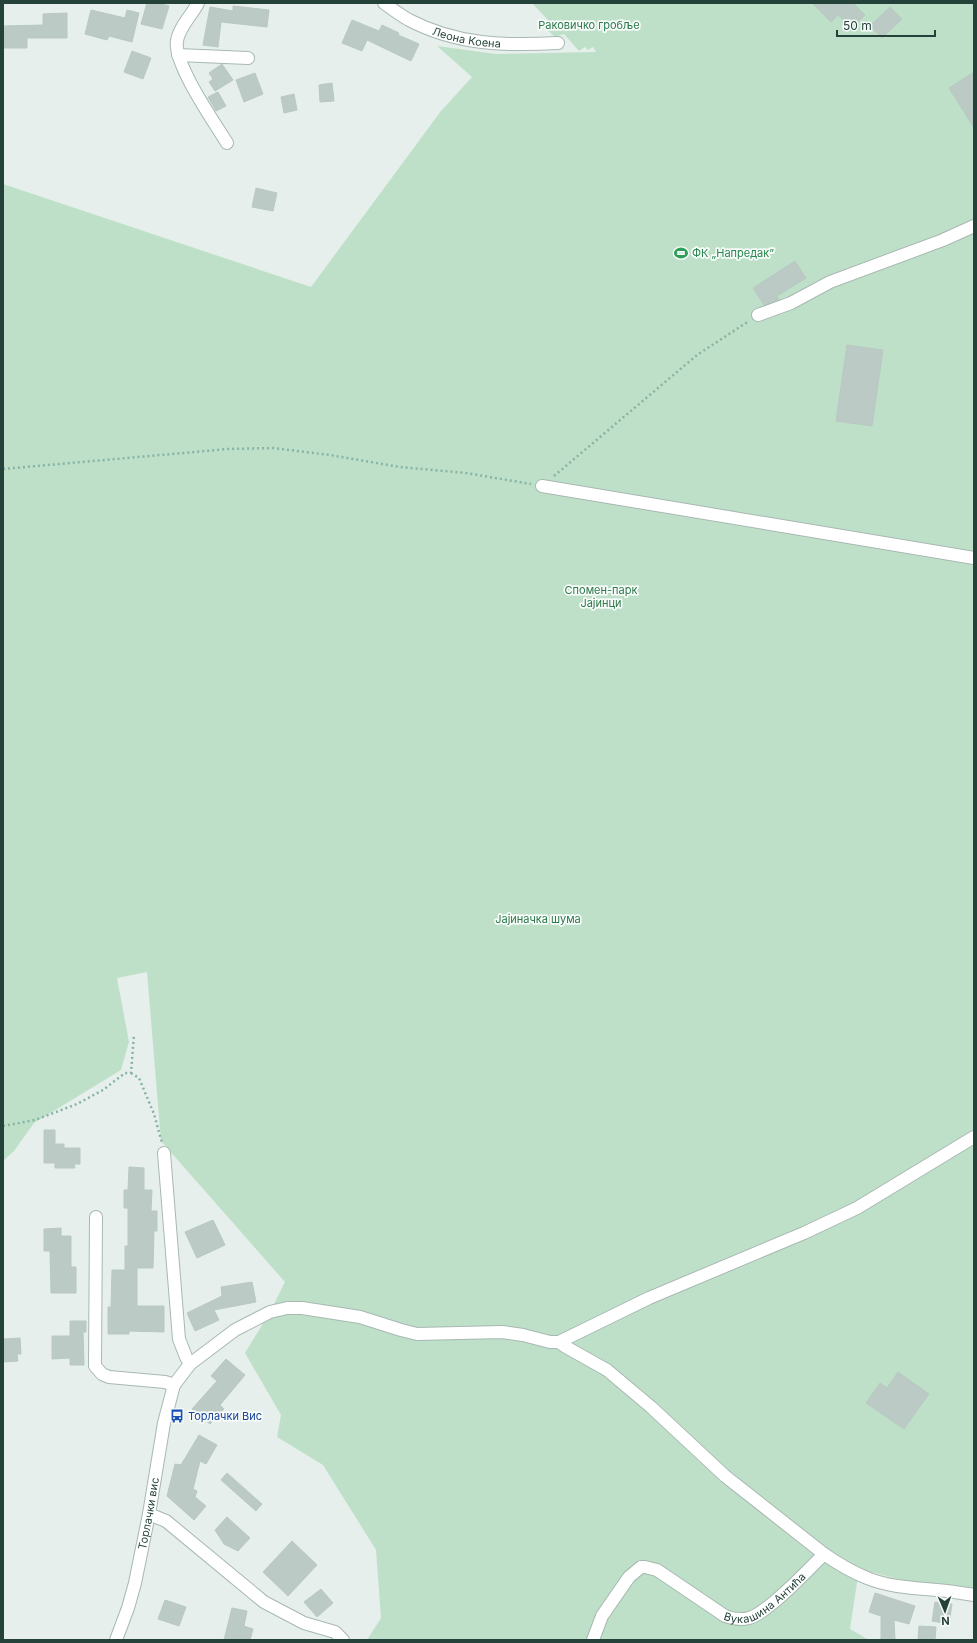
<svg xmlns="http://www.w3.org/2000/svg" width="977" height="1643" font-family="Inter,sans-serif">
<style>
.green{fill:#bfe0c8}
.building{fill:#bbcac4;stroke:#b8c9c2}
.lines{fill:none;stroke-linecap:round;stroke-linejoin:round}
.minor-casing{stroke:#a8b8b2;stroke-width:14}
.path{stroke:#86b3a5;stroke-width:2.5;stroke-dasharray:2 3;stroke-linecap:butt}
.minor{stroke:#fff;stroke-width:12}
.labels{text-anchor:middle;stroke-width:3.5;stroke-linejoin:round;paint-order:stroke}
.park-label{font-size:11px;fill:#2d7a4b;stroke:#f7fbf9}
.street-label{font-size:11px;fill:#24423a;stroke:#f7fbf9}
.leisure-label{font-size:11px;fill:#27864d;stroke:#f7fbf9;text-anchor:start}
.transit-label{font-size:11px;fill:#164399;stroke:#f7fbf9;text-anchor:start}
</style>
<rect width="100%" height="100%" fill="#e6efeb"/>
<path class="green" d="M532,3H974V1593L910,1582L859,1569L850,1629L869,1640H367L381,1618L376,1550L323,1465L277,1437L281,1415L245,1353L270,1312L285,1282L161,1141L147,972L117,978L129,1042L121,1070L34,1123L14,1151L3,1161V184L311,287L441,111L472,77L437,46L496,54L596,52L593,47L588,50L585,47L579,51L564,34L555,37L543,26L548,20Z"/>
<path class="building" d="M147,3H158L169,6L162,29L141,24Z
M812,3H853L865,15L852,28L838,15L831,22Z
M233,6L269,10L267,27L221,22L218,47L203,45L210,7L233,11Z
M890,7L902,19L882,38L870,26Z
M91,10L125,18L127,10L139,13L132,42L109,36L107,40L85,34Z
M67,13V38H27V48H3V26L43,25V14Z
M352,20L379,31L382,25L399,33L398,35L419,44L411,61L367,40L362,51L342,43Z
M132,51L151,58L143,79L124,72Z
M222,64L233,80L215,91L209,82L213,79L209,73Z
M974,72V128L949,88Z
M255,73L263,94L244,102L236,80Z
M332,83L334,101L320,102L319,85Z
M218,92L226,106L216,111L208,97Z
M294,94L297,110L284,113L281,97Z
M256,188L277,193L273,211L252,207Z
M795,261L806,278L777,296L779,300L764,305L753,288Z
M847,345L883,350L872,426L836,421Z
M44,1130H55V1144H64V1148H80V1164H74L75,1168H55V1163H44Z
M129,1167L144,1168V1190H152L151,1211H157V1231H154L153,1268H137V1306H164V1332L129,1331V1334H108V1307H111L112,1270H125V1246H128V1208H124V1190H128Z
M213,1220L225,1245L197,1258L185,1232Z
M61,1228V1236H71V1267H76V1293H51L50,1251H44V1229Z
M252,1282L256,1302L214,1310L219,1320L195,1331L187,1313L222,1296L221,1287Z
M70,1321H86V1332H83L84,1365H70V1358L52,1359V1336H70Z
M20,1338L21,1354H17L18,1361L3,1362V1339Z
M226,1359L245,1375L220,1405L224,1409L210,1424L192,1409L217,1381L211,1376Z
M898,1372L929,1394L904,1429L866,1403L880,1383L887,1388Z
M199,1435L217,1445L206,1464L200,1461L193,1489L197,1491L195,1497L206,1506L194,1520L167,1496L175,1464L181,1465Z
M227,1473L262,1504L256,1511L221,1480Z
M227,1517L250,1538L238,1551L224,1544L215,1530Z
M292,1541L317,1565L288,1596L263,1572Z
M321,1589L333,1603L317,1617L304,1602Z
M875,1593L915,1606L909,1624L894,1620L895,1640H881V1616L869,1612Z
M165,1600L186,1607L179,1626L158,1619Z
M935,1602L952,1604L949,1624L932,1621Z
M232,1608L247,1611L244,1626L253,1629L250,1640H224Z
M919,1626L936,1627L935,1640H918Z"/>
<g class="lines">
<g class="minor-casing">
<g id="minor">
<path d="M198,3C192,15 179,27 177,41C173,63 214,122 227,143"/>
<path id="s1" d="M384,3C392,9 400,15 409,20C457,45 505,46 558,43"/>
<path d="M178,55L248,58"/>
<path d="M758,315L791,303L830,282L943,240L974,226"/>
<path d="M542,486L974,558"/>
<path d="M164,1153L179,1339L186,1357L190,1364"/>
<path d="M96,1217L95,1366L102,1374L109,1377L165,1382L174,1385"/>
<path d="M559,1342L566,1347L607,1370L651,1407L725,1476L824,1554C837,1563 852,1572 867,1578C889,1587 914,1588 937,1590C950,1591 962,1593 974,1595"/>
<path d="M149,1514L166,1521L264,1602L304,1623L335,1632L343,1640"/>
<path id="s2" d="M116,1640L128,1608L135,1583L149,1514L164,1423L174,1385L190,1364L235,1330L270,1312L287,1308H302L360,1317L401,1330L417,1334L502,1332L523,1335L550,1342H559L649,1298L804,1233L857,1208L974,1137"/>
<path id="s3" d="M593,1640L602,1616L629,1577L641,1567H645L657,1570L725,1616C733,1619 741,1620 749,1618C768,1613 809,1569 824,1554"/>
</g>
</g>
<path class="path" d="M3,469L228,449L273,448L330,455L400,467L466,473L531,484
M554,476L697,355L749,321
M131,1073L139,1078L154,1114L162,1143
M3,1126L35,1120L77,1104L103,1090L125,1073H131L134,1034"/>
<use href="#minor" class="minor"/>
</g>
<defs>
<g id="stadium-bare" transform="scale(1.08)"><path d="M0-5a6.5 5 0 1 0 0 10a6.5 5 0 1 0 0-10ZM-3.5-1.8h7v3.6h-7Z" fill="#2e9e5b" stroke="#f7fbf9" stroke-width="2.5" paint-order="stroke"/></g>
<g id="bus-bare" transform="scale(1.08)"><path d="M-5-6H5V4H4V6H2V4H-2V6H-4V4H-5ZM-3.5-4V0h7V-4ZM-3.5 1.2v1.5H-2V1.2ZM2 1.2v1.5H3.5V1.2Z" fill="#1a4fb4" stroke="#f7fbf9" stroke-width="2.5" paint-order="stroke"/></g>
</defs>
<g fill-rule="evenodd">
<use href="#stadium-bare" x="681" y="253"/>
<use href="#bus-bare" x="177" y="1416"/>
</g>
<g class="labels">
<g class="park-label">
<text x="589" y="29">Раковичко гробље</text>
<text x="601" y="594">Спомен-парк<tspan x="601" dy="13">Јајинци</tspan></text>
<text x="538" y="923">Јајиначка шума</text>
</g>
<g class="street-label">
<text dy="4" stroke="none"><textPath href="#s1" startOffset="91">Леона Коена</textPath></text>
<text dy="4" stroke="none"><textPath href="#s2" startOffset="131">Торлачки вис</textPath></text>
<text dy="4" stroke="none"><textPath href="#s3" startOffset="234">Вукашина Антића</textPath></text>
</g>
<g class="leisure-label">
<text x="692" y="257">ФК „Напредак”</text>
</g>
<g class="transit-label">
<text x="188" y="1420">Торлачки Вис</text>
</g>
</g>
<rect width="977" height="1643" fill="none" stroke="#24423a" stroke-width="8"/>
<g transform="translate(945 1611) rotate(178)" stroke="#f7fbf9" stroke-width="3" paint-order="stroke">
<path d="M0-3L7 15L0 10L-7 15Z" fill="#24423a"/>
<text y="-6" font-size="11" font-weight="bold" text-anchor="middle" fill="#24423a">N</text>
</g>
<path d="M837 30v6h98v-6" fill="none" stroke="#24423a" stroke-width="2"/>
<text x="843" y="30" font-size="12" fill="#24423a" stroke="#f7fbf9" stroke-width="3" paint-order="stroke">50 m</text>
</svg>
